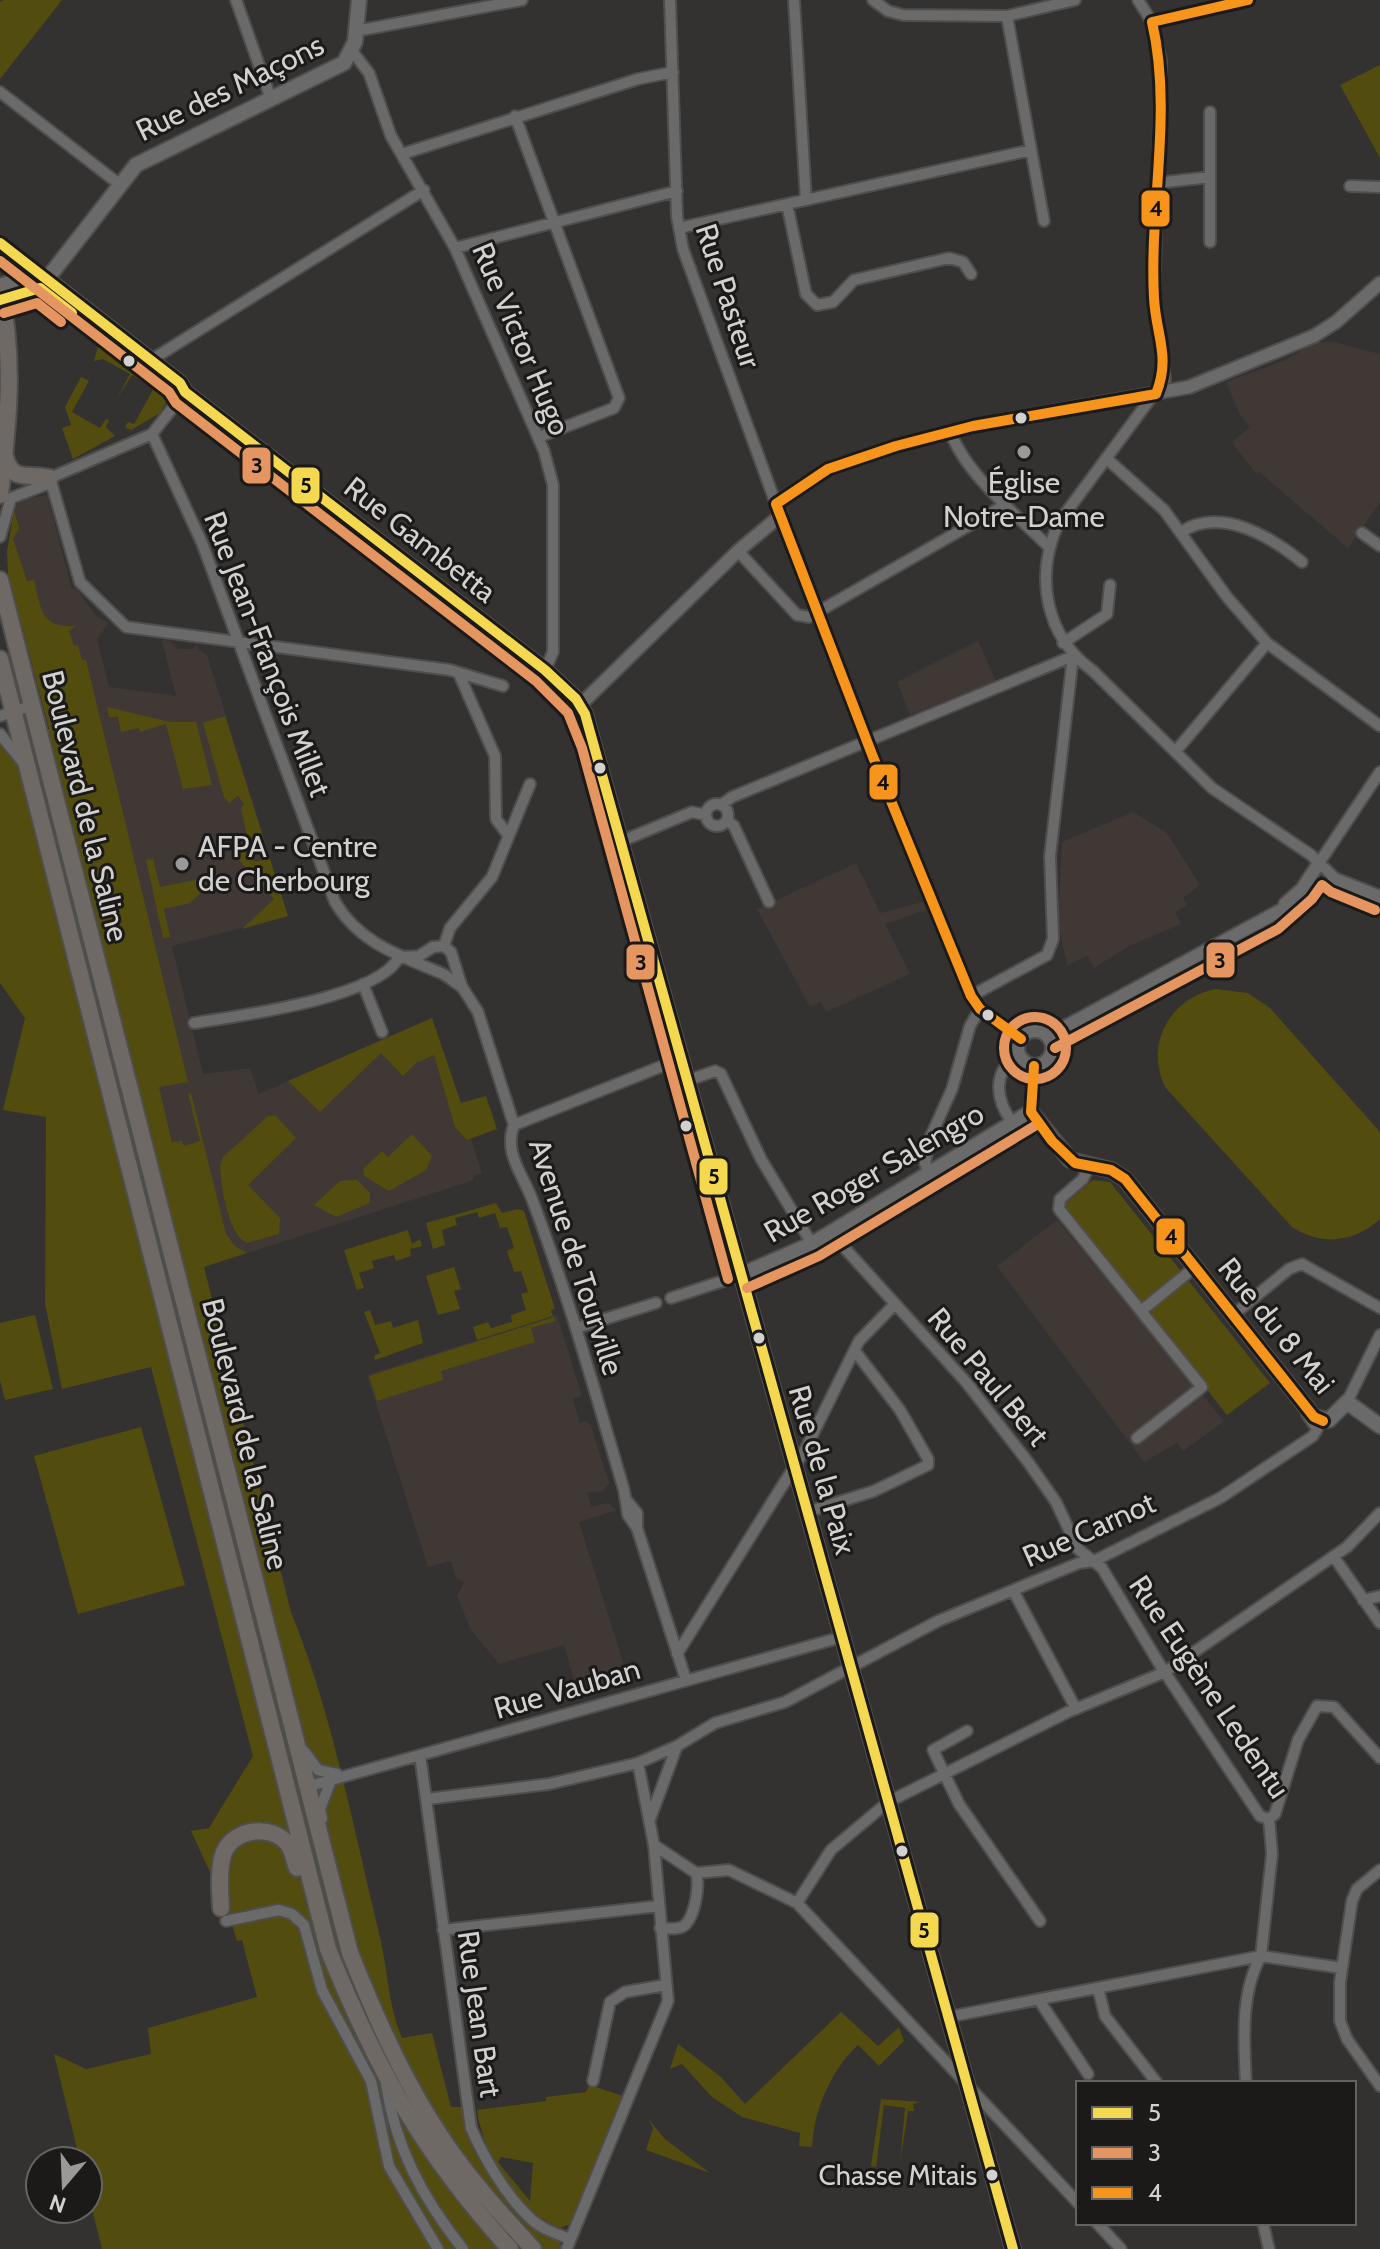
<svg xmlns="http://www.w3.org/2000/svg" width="1380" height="2249" font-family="Cabin,sans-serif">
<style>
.built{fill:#403834}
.green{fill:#524c0f;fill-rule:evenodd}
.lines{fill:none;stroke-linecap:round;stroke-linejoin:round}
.minor-casing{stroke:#4f4e4d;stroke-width:14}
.tertiary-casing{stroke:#4f4e4d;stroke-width:16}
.secondary-casing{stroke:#4f4e4d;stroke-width:18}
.primary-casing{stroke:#4f4e4d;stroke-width:20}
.minor{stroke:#6b6a6a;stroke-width:10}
.tertiary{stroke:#6b6a6a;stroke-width:12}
.secondary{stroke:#6b6a6a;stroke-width:14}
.primary{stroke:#6e6965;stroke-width:16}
.bus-1-casing{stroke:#1b1a19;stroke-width:16}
.bus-2-casing{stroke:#1b1a19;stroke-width:16}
.bus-3-casing{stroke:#1b1a19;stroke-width:16}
.bus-1{stroke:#f4d950;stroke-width:10}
.bus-2{stroke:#e49560;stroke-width:10}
.bus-3{stroke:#f6941c;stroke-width:10}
.bus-dot{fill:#d2d1d0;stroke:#1b1a19;stroke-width:3}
.poi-dot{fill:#9a9998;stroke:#1b1a19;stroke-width:3}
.labels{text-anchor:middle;stroke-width:6;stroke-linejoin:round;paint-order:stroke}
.bus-label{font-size:28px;fill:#d2d1d0;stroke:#1b1a19;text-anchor:end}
.street-label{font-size:30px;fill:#d2d1d0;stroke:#1b1a19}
.poi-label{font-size:30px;fill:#d2d1d0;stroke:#1b1a19}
.line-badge{stroke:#1b1a19;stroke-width:3}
.pale-badge-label{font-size:22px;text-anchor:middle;font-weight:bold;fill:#111}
</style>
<rect width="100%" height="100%" fill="#333231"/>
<path class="built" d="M1316,342H1334L1380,354V502L1348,548L1259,472L1256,474L1232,442L1250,427L1239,413L1226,382L1283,361Z
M47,495L72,589L76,588L96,616L109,623L97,639L109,687L176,696L162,640L170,641L177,649H192L198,643L197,648L207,655L288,916L172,946L203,1074L250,1068L259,1094L432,1018L482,1173L473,1176L474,1180L204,1267L42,627L9,565L7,552L16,505L21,500Z
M978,641L996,681L910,715L897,682Z
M1133,812L1167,833L1200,885L1183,898L1187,906L1175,912L1181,924L1129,946L1094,968L1087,955L1067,966L1058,921L1062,842Z
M856,863L880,913L923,902L926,910L885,924L910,974L826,1012L821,1002L810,1007L757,909Z
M1057,1220L1224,1421L1183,1451L1177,1443L1144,1462L997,1266Z
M557,1315L582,1396L573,1399L578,1417L580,1423L586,1421L591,1426L609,1483L604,1491L587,1493L591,1507L608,1503L617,1510L579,1522L628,1678L578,1694L564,1645L499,1664L471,1630L457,1596L464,1583L456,1578L451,1561L428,1567L367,1375Z"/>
<path class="green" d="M4,0H62L0,79V2Z
M1380,65V158L1340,85Z
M99,343L162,392L167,401L160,413L131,430L125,427L128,422L134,424L154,388L132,375L116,400L130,374L103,359L94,361Z
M81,377L89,381L72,412L100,428L106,419L109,420L106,427L115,436L73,459L62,428L71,425L65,407Z
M14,510L19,528L13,539L27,581L34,580C41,608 40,628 75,626L69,631L74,646L78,645L82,660H86L188,1082L159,1087L172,1142L182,1141L184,1146L200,1141L188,1094L191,1093L226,1234L235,1246L247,1253L204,1267L291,1612C333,1715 353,1828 380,1937C388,1971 388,2005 402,2038L432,2033L451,2107H462L473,2149L483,2167L527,2222L560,2241L561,2249H102L88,2193V2161H80L54,2054L86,2069L151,2054L148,2028L257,1997L242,1940L237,1941L228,1911L191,1831L209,1828L253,1756L151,1367L62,1389L45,1303L46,1117L3,1110L25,1018L0,983V742L49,729L8,573L7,552Z
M107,707L170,722H196L212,785L183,789L166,724L140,732L139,728L121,732L118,717H109Z
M225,716L288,916L242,929L274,899L236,857L241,848L255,862L264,860L260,840L254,841L246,832L241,808L244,804L238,796L229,803L224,797L203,723Z
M153,859L160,887L200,879L207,887L190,903L164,909L170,937L163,938L146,860Z
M1215,989L1248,993L1270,1008L1380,1132V1219C1353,1243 1322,1246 1292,1227L1165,1087C1145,1044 1169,999 1215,989Z
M432,1018L461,1103L486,1096L497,1129L467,1140L455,1127L434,1055L416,1063L403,1076L381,1053L320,1112L288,1081Z
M268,1116H276L296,1138L248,1185L280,1218L279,1234L247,1243C228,1235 221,1186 220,1166L223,1157Z
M412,1134L432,1156L426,1170L389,1191L364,1176L363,1169L382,1151L388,1157Z
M357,1180L370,1193V1203L336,1217L314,1205L340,1181Z
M1093,1180L1110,1182L1270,1383L1227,1415L1062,1206Z
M496,1203L502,1213L518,1209L524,1211L555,1309L551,1310L553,1316L477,1340L473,1327L488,1322L491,1328L512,1322L511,1315L526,1310L521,1294L528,1292L521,1271L514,1272L507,1251L514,1248L507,1227L500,1228L495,1213L479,1218L477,1212L455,1218L457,1225L442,1230L445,1245L433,1249L426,1223Z
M408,1230L412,1244L420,1239L422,1246L410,1249L411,1256L396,1261L394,1255L372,1261L374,1268L359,1273L364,1288L357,1290L344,1250Z
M454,1267L461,1289L454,1291L460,1309L438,1315L426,1276Z
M370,1310L375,1325L391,1321L393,1328L418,1320L423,1343L375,1360L374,1356L380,1353L364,1312Z
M35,1315L53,1389L5,1400L0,1380V1323Z
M554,1317L555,1321L531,1328L535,1342L441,1371L443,1380L377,1401L369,1376Z
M141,1427L185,1585L78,1614L34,1456Z
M841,2012L878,2046L899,2027L904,2041L879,2066L858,2045C831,2070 814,2110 812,2147L799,2146L800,2133L742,2117L712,2097L682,2064L670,2069L678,2044L721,2077L745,2104Z
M589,2085L623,2096L570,2224L560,2228C516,2211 483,2154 477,2110L546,2101V2097L586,2092ZM501,2157L533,2163L530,2201L498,2162Z
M881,2099L921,2102L913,2104L914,2111H908L900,2163L905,2108L884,2105L876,2167L871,2166Z
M648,2119L665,2139L710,2173L646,2150L653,2128Z"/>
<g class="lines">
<g class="minor-casing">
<path id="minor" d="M236,0L271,99
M670,0L677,216L683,249L776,504
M794,0L806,200
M873,0L888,11L903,15L1007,16L1075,0
M1138,0L1152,22L1161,61L1154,298L1165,379L1059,522C1034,576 1045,636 1093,671L1212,788L1311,855L1337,880
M1007,16L1044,221
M1152,22L1248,0
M356,31L522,0
M352,51L369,73L391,136L455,248L544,451L553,485V652L545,670
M0,92L119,184
M1210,112V242
M515,116L619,398L614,408L539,437
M402,154L638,79L673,72
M1157,183L1210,177
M1350,186L1380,187
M787,204L806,294L817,305L833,302L854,280L949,258L963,262L971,274
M679,228L1031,150
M455,248L677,191
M151,360L424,190
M950,431C966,475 1018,516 1050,548
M152,434L202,543L335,902C360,944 401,956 441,973C448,976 455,983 462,987
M1106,458L1164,510L1227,597L1267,643L1380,726
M50,478L80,582L126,627L450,670L503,686
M1181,532C1221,506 1271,537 1302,562
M1362,533L1380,546
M0,537L11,498L45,485L50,478L152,434L185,392
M738,551L797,615L809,617L1005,505
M1063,643L1107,614L1110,585
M459,674L495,756L496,819L508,835
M0,716L31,706
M0,734L21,760
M1175,752L1267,643
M706 815a11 11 0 1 1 22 0a11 11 0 1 1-22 0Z
M721,805L732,797L1073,656L1050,856L1053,939L1047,955L971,996
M727,820L734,826L769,902
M622,841L692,812L706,815
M1319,863L1380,772
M444,946L451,952L462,987L478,1012L514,1125C503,1152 523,1175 532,1199C568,1294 595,1392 624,1490L628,1515L637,1528
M444,946L450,928L492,877L530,784
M399,957L419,956L433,947L444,946
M363,984L382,1032
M194,1023C238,1016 379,998 399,957
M686,1081L715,1071L721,1074L761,1159L812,1244
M1012,1122C995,1099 992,1071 1019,1054
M514,1125L680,1059
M1089,1166L1083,1179L1060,1199L1059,1209L1202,1387L1137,1438
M928,1173L925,1163L930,1138L952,1089L970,1026L980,1009
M831,1233L966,1382L1028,1462L1056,1502L1078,1549L1102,1568L1160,1665L1260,1816L1269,1819
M671,1298L741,1275
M1141,1311L1195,1267
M1233,1315L1289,1269L1302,1264L1380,1308
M576,1328L656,1303
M1347,1402L1380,1335
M627,1501L637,1513V1528L686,1680
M807,1512L874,1491L928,1465V1459L900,1410L855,1351
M1334,1557L1380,1623
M1014,1592L1076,1709
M1363,1600L1380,1596
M677,1654L806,1448L859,1341L895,1304
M967,1731L933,1750L959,1804L1040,1921
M304,1751L318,1770L337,1774
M420,1755L471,2128C484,2158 506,2196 531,2219C542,2229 557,2234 570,2239
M306,1787L842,1637
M427,1799L549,1784L638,1763L677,1746L715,1723L785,1702L938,1621L1079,1563L1094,1561L1220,1498L1313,1436L1317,1429L1307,1414
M322,1819L320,1809L331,1780
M650,1819L677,1746
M1269,1819L1275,1814L1298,1740L1317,1706L1334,1707L1380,1758
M654,1845L696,1873L729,1870L797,1903L831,1850L888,1802L1068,1712L1165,1672L1347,1547L1380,1513
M1380,1870L1357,1889L1352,1901L1340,1982V2021L1347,2039L1380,2086
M797,1903L1078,2203
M226,1921L279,1910L292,1914L304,1925L322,1990L371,2081L389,2166L438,2249
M660,1928C668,1928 680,1931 686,1924C695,1914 700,1885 696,1873
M443,1930L659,1906
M1098,1988L1105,2016L1157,2083
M1039,2000L1088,2074
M948,2017L1261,1956L1342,1968
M593,2081L610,2002L625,1992L666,1985
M386,2083C395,2147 423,2199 463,2249
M1246,2083C1244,2042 1240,1993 1261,1956L1272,1854L1269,1819
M1097,2223L1121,2249
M1263,2223L1269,2249
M567,2248L668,2001L654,1845L638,1763"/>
</g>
<g class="tertiary-casing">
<path id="tertiary" d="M580,705L738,551L781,515
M1285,904L1302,889L1319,863
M1018 1048a17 17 0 1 1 34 0a17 17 0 1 1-34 0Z
M1048,1036L1337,880L1380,897
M1021,1039L980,1009L971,996L873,757L776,504L828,469L896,446L973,426L1189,387L1314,336L1336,322L1380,283
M1031,1112L1034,1066"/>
</g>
<g class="secondary-casing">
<path id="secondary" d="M0,286L25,278L47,279L180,383L185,392L545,670L576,699L585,714L1013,2249
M40,288L136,165L344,63L355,42L359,0
M40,288L174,391L185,392
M0,300L40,288
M741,1275L812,1244L1031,1112L1070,1160L1111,1170L1125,1179L1314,1417L1329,1420L1347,1402L1380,1426"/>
</g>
<g class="primary-casing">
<path id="primary" d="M0,290C15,359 8,425 0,495
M5,457C13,484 28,472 50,478
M0,580L350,1953C376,2018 404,2082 443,2140C469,2179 501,2214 533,2249
M0,659L328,1949C377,2070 422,2152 510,2249
M221,1908C220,1892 218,1867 224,1852C235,1828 272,1824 288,1844C293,1851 294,1860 297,1868"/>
</g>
<use href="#minor" class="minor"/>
<use href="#tertiary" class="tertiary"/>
<use href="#secondary" class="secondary"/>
<use href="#primary" class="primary"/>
<g class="bus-1-casing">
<path id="bus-1" d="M0,243L180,383L185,392L545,670L576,699L585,714L1013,2249
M0,300L40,288L72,313"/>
</g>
<g class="bus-2-casing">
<path id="bus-2" d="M0,261L169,392L176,403L536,681L568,713L582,748L728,1279
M4,313L37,303L61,322
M1004 1048a31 31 0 1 1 62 0a31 31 0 1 1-62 0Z
M1055,1048L1278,929L1312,899L1322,885L1331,892L1375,910
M747,1288L819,1256L1038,1124"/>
</g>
<g class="bus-3-casing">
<path id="bus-3" d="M1152,22C1173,112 1149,206 1154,298C1156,336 1171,356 1156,394
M1152,22L1248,0
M776,504L873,757L971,996L980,1009L1021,1039
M776,504L828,469L896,446L973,426L1156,394
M1034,1066L1031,1112L1052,1141L1075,1163L1111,1170L1125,1179L1314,1417L1323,1421"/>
</g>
<use href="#bus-1" class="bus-1"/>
<use href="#bus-2" class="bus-2"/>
<use href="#bus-3" class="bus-3"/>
</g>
<g class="bus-dot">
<circle cx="129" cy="361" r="7"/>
<circle cx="1021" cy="418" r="7"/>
<circle cx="600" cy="768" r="7"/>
<circle cx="988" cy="1015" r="7"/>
<circle cx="686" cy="1126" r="7"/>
<circle cx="759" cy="1338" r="7"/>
<circle cx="902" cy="1851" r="7"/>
<circle cx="992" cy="2175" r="7"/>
</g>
<g class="poi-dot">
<circle cx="1024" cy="452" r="8"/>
<circle cx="182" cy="864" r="8"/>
</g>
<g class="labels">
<g class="bus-label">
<text x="977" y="2185">Chasse Mitais</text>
</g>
<g class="street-label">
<text transform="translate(230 88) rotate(-26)" y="10">Rue des Maçons</text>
<text transform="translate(728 296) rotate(72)" y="10">Rue Pasteur</text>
<text transform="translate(521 339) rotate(67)" y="10">Rue Victor Hugo</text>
<text transform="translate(420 540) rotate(38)" y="10">Rue Gambetta</text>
<text transform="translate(267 654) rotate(69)" y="10">Rue Jean-François Millet</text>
<text transform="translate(85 806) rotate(76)" y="10">Boulevard de la Saline</text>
<text transform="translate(874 1173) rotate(-30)" y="10">Rue Roger Salengro</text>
<text transform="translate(576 1257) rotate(72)" y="10">Avenue de Tourville</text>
<text transform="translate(1276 1326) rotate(51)" y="10">Rue du 8 Mai</text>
<text transform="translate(988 1377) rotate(50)" y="10">Rue Paul Bert</text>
<text transform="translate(245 1434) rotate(76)" y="10">Boulevard de la Saline</text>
<text transform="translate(822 1470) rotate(74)" y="10">Rue de la Paix</text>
<text transform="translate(1089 1530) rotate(-24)" y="10">Rue Carnot</text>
<text transform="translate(1209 1687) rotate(56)" y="10">Rue Eugène Ledentu</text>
<text transform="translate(567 1689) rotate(-16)" y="10">Rue Vauban</text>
<text transform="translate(479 2014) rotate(82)" y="10">Rue Jean Bart</text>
</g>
<g class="poi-label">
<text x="1024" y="493">Église<tspan x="1024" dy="34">Notre-Dame</tspan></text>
<text x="198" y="857" text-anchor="start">AFPA - Centre<tspan x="198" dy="34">de Cherbourg</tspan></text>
</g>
</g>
<g class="line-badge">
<rect x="1140" y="189" width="31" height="39" rx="8" fill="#f6941c"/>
<rect x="241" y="446" width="31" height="39" rx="8" fill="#e49560"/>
<rect x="290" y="466" width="31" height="39" rx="8" fill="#f4d950"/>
<rect x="868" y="763" width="31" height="38" rx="8" fill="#f6941c"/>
<rect x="1205" y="941" width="31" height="38" rx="8" fill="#e49560"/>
<rect x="625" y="943" width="31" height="38" rx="8" fill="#e49560"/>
<rect x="698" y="1157" width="31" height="39" rx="8" fill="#f4d950"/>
<rect x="1155" y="1217" width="31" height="39" rx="8" fill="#f6941c"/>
<rect x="909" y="1911" width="31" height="38" rx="8" fill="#f4d950"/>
</g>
<g class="pale-badge-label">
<text x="1156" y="216">4</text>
<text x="257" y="473">3</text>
<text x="306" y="493">5</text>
<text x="883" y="790">4</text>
<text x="1220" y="968">3</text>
<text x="641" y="970">3</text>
<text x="714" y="1184">5</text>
<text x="1171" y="1244">4</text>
<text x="924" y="1938">5</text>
</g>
<rect x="1076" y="2081" width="280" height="144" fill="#1b1a19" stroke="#646362" stroke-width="2"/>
<rect x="1092" y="2107" width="40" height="12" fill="#f4d950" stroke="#646362" stroke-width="2"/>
<text x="1148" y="2121" font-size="24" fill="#d2d1d0">5</text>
<rect x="1092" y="2147" width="40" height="12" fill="#e49560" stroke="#646362" stroke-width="2"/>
<text x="1148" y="2161" font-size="24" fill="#d2d1d0">3</text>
<rect x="1092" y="2187" width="40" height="12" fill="#f6941c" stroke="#646362" stroke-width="2"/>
<text x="1148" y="2201" font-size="24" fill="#d2d1d0">4</text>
<g transform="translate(64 2185) rotate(199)"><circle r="38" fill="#1b1a19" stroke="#646362" stroke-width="2"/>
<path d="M0-6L14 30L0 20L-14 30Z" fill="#9a9998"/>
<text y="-12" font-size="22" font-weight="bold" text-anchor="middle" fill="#d2d1d0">N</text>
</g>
</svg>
